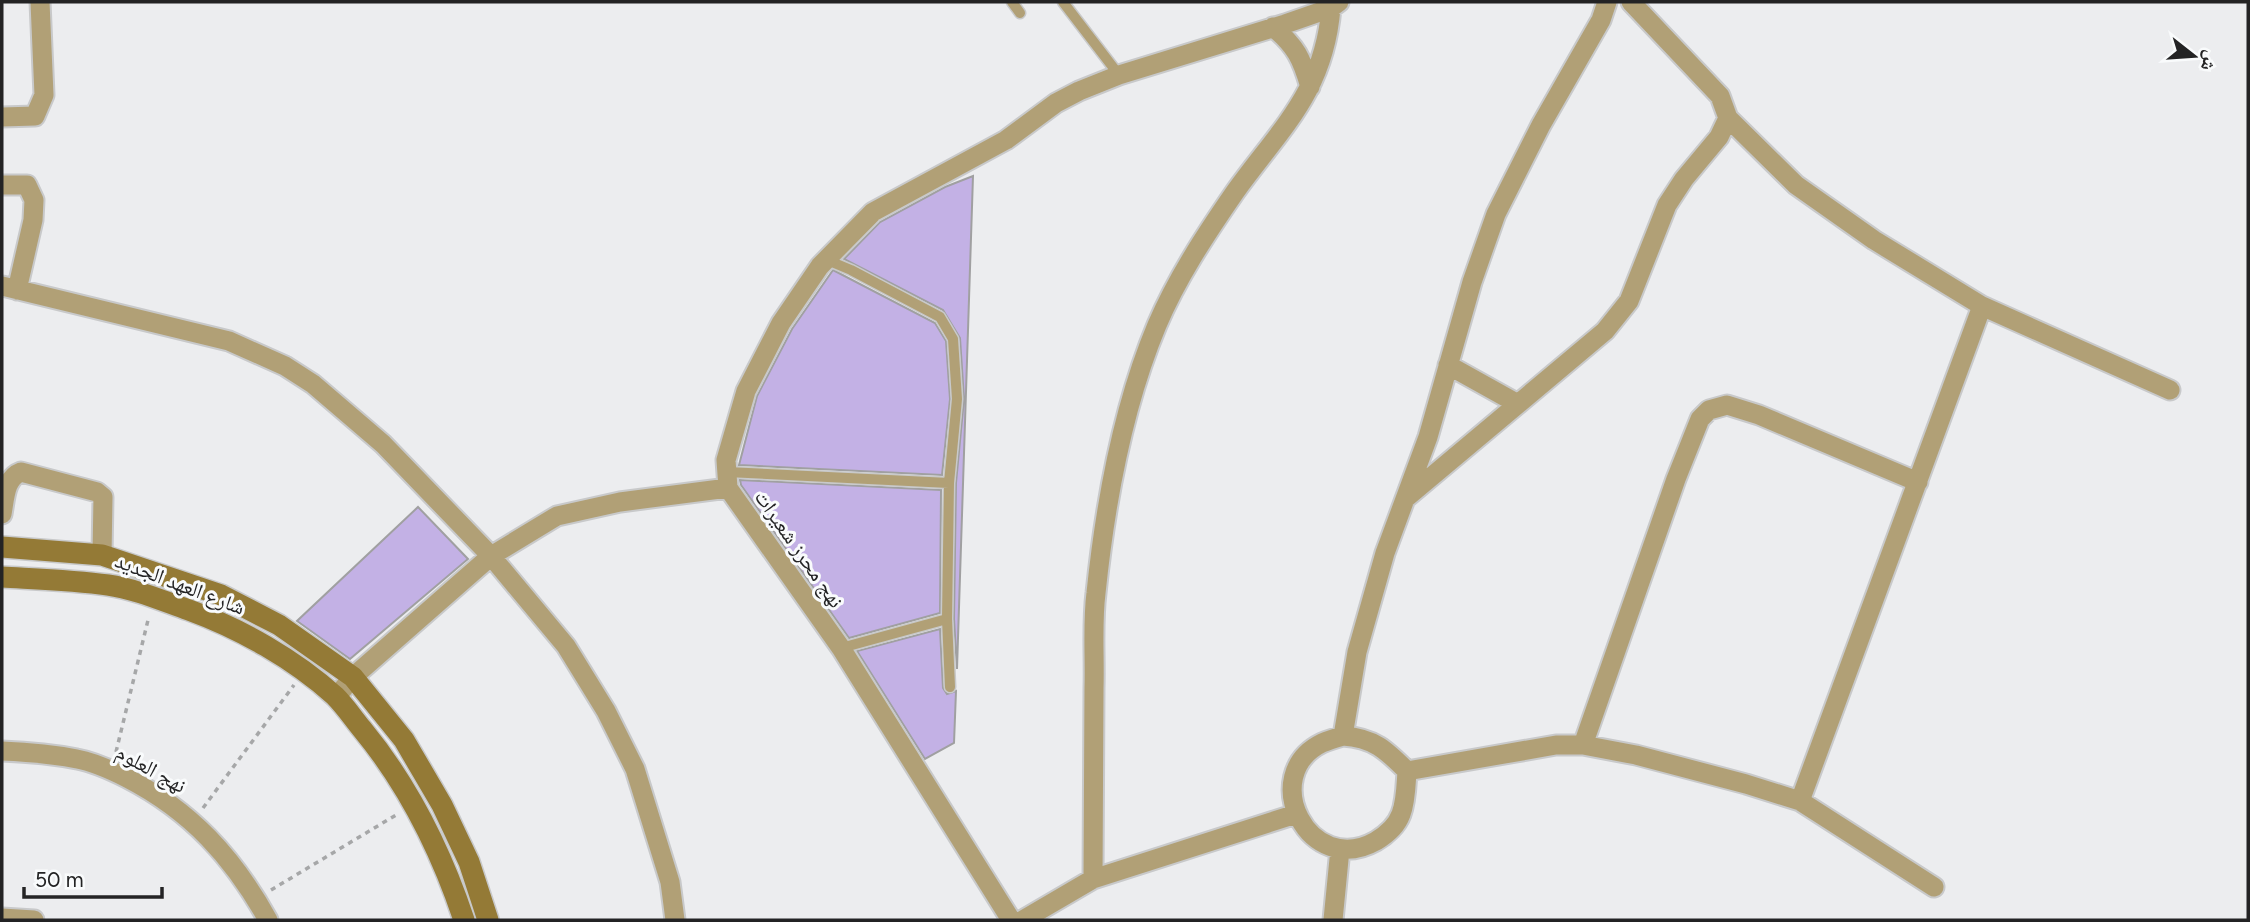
<svg xmlns="http://www.w3.org/2000/svg" width="2250" height="922" font-family="Figtree,'Noto Naskh Arabic',sans-serif">
<style>
.building{fill:#c3b1e5;stroke:#a0a0a1;stroke-width:2}
.lines{fill:none;stroke-linecap:round;stroke-linejoin:round}
.lane-casing{stroke:#c8c9ca;stroke-width:13}
.street-casing{stroke:#c8c9ca;stroke-width:23}
.secondary-casing{stroke:#c8c9ca;stroke-width:24}
.path{stroke:#a6a7a8;stroke-width:3.5;stroke-dasharray:5 5;stroke-linecap:butt}
.lane{stroke:#b1a076;stroke-width:10}
.street{stroke:#b1a076;stroke-width:19}
.secondary{stroke:#947a36;stroke-width:21}
.labels{text-anchor:middle;stroke-width:6;stroke-linejoin:round;paint-order:stroke}
.street-label{font-size:21px;fill:#232324;stroke:#f9fbfc}
</style>
<rect width="100%" height="100%" fill="#ecedef"/>
<path class="building" d="M973,176L957,669L954,619L956,483L964,399L960,338L943,310L844,259L880,222L945,187Z
M833,270L935,323L946,341L950,399L942,475L739,465L757,396L792,329Z
M740,480L941,490L940,613L849,638L741,485Z
M418,507L468,559L350,659L297,621Z
M940,629L943,688L947,694L956,691L954,743L925,759L857,651Z"/>
<g class="lines">
<g class="lane-casing">
<path id="lane" d="M1012,2L1020,13
M1063,2L1119,75
M827,260L851,270L940,317L953,339L957,399L949,483L947,619L950,687
M727,472L949,483
M841,648L947,619"/>
</g>
<g class="street-casing">
<path id="street" d="M1273,27C1296,46 1302,59 1310,87
M2,117L35,116L44,95L40,2
M1728,118L1796,185L1874,240L1982,306L2170,390
M2,185H27L34,200L33,220L17,290
M2,286L229,341L285,366L313,384L383,444L491,556L566,646L606,711L635,769L670,882L675,920
M1448,365L1518,404
M728,488L726,460L746,391L781,323L820,266L873,212L1006,140L1056,103L1079,91L1119,75L1285,24L1331,8L1339,2
M1406,498L1605,331L1629,301L1667,205L1684,179L1719,137L1728,118L1720,96L1631,2
M2,514C5,498 5,478 21,472L97,492L103,497L102,555
M336,697L353,677L491,556L557,516L620,502L728,488L841,648L1011,920
M1343,736L1357,652L1385,553L1428,437L1472,282L1496,214L1541,125L1601,20L1607,2
M1343,736C1374,738 1386,750 1407,771C1406,785 1406,801 1401,814C1397,825 1386,835 1376,841C1309,879 1257,775 1322,743C1329,740 1336,738 1343,736Z
M1583,745L1676,479L1700,419L1709,410L1727,405L1759,415L1918,482
M2,751C26,752 52,754 77,759C94,762 111,770 127,778C191,811 233,857 268,920
M1407,771L1556,745H1583L1636,755L1746,784L1800,801L1934,887
M1800,801L1982,306
M1093,879C1093,816 1094,752 1094,688C1095,657 1092,624 1096,593C1105,506 1123,406 1157,325C1177,278 1206,234 1235,192C1281,128 1324,92 1331,8
M2,918L34,920
M1023,920L1093,879L1296,814
M1333,920L1340,849"/>
</g>
<g class="secondary-casing">
<path id="secondary" d="M2,547L102,555L221,595L279,625L353,677L404,740L442,805L469,862L488,920
M2,577C37,579 73,580 108,585C136,589 163,601 189,610C241,629 294,659 335,696C345,706 353,718 362,729C409,786 441,851 464,920"/>
</g>
<path class="path" d="M116,752L149,616
M203,808L294,685
M271,890L396,815"/>
<use href="#lane" class="lane"/>
<use href="#street" class="street"/>
<use href="#secondary" class="secondary"/>
</g>
<g class="labels">
<g class="street-label">
<text transform="translate(799 549) rotate(55)" y="7">نهج محرز شعيرات</text>
<text transform="translate(180 584) rotate(21)" y="7">شارع العهد الجديد</text>
<text transform="translate(151 769) rotate(29)" y="7">نهج العلوم</text>
</g>
</g>
<rect width="2250" height="922" fill="none" stroke="#232324" stroke-width="7"/>
<g transform="translate(2194 56) rotate(107)" stroke="#f9fbfc" stroke-width="5" paint-order="stroke">
<path d="M0-5L12 26L0 18L-12 26Z" fill="#232324"/>
<text y="-10" font-size="19" font-weight="bold" text-anchor="middle" fill="#232324">ش</text>
</g>
<path d="M24 887v10h138v-10" fill="none" stroke="#232324" stroke-width="3.5"/>
<text x="35" y="887" font-size="21" fill="#232324" stroke="#f9fbfc" stroke-width="5" paint-order="stroke">50 m</text>
</svg>
